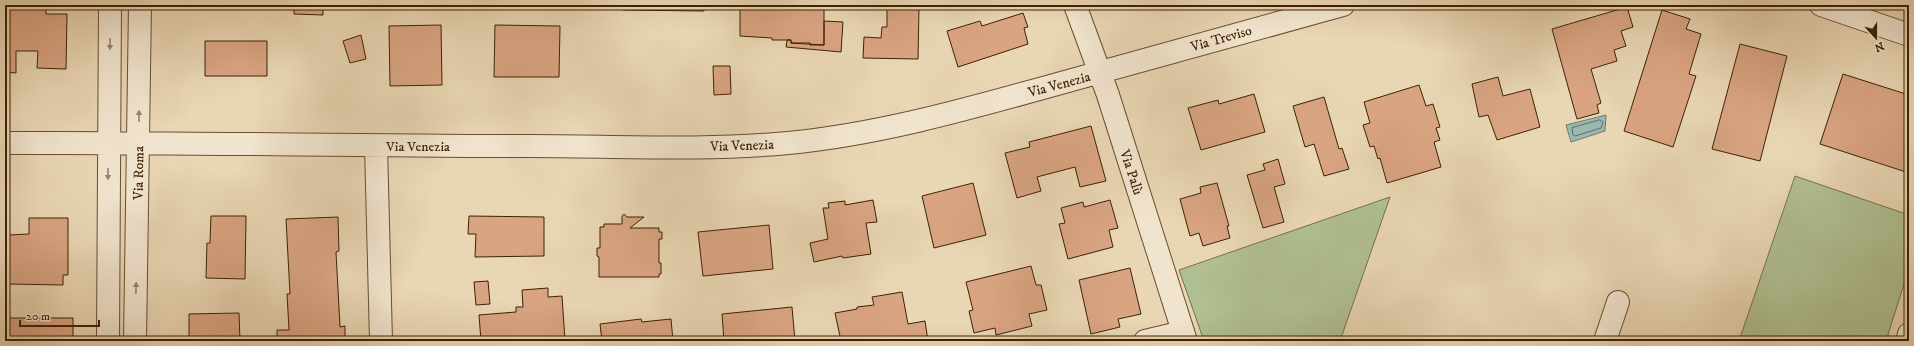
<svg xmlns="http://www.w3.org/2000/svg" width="1914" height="346" font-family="'IM FELL DW Pica',serif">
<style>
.green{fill:#b0bf91;stroke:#77704b}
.water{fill:#97b9b1;stroke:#737c6c}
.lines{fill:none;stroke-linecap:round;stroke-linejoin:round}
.shore{stroke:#6a6d5b;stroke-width:1}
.building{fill:#d9a482;stroke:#3e2105}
.minor-casing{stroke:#694e30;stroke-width:24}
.minor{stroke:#f1e4ce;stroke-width:22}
.oneway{fill:#98826a}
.labels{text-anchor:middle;stroke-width:3;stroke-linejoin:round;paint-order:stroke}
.street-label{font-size:14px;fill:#3e2105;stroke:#f1e4ce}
</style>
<rect width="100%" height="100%" fill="#e9d6b3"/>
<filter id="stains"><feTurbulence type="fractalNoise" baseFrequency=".005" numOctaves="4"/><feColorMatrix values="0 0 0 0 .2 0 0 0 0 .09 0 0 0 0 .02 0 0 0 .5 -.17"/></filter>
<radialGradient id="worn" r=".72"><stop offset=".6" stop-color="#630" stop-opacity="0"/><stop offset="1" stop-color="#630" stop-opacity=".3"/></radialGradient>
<path class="green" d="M1795,176L1909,215V268L1886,341H1739Z
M1390,197L1340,341H1204L1179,270Z"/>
<path class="water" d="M1606,115L1605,131L1571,142L1566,125Z"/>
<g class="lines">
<path class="shore" d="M1600,120L1603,122L1601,128L1575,136L1573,135L1572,128Z"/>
</g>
<path class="building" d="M5,5L46,6V14H67L66,69L37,68L38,51H16V73L5,72Z
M184,5H215V9H184Z
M303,5H323V15L294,14V7Z
M623,5H704V11L623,10Z
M740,6H824V45H810V43H791V40H772V38L740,36Z
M887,7H919L918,59L863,58L864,37L881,38L882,27H887Z
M1627,7L1633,27L1621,31L1626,46L1614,50L1617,61L1591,69L1601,103L1597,105L1599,113L1577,119L1552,29Z
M1662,10L1690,19L1686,29L1701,34L1689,74L1696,76L1673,147L1624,131Z
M1023,13L1028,27L1024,28L1028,44L958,67L947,31L980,21L982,26Z
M824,21L843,22L841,52L786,47L787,40H791V43L824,45Z
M441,25L442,85L390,86L389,26Z
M495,25L560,26L559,77H494Z
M361,35L366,59L350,63L343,41Z
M205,41H267V76H205Z
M1740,44L1787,56L1760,161L1712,149Z
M713,66H730L731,94L714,95Z
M1843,74L1909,95V173L1820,144Z
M1498,77L1503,96L1530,89L1540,127L1497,140L1488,115L1479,117L1472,84Z
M1419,85L1426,106L1433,104L1440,127L1436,128L1440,140L1434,142L1441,167L1387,183L1380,158L1378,159L1374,146L1370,147L1363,125L1370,123L1364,102Z
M1254,94L1265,132L1201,150L1188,108L1218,100L1219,104Z
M1324,97L1339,149L1342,148L1349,169L1324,176L1314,144L1305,147L1293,106Z
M1091,126L1106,181L1080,187L1075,167L1037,177L1041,191L1017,198L1005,153L1030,147L1029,142Z
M1278,159L1285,184L1274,187L1284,222L1263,228L1247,175L1265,170L1263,164Z
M973,183L986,235L934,248L922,196Z
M1217,183L1229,226H1227L1230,238L1203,246L1199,233L1190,236L1180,199L1201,193L1200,187Z
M873,200L877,222L866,223L871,254L843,258L842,256L814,262L810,243L828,239L823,208H829L828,203L845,201V205Z
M1110,200L1118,228L1109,230L1113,247L1068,259L1059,224L1065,223L1061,208L1083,202L1084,207Z
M624,214L627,217H644L630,228H659V232H662V239H659V263H661V274H659V277H599V257L597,256V248H600V227H604V224H622V216Z
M211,216H246L245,279L206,278L207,243H210Z
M469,216L544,217V256L475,257L476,234H468Z
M338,217L339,251L336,252L340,327L345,326V341H277V330H289L287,294H290L286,219Z
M29,218H68V275H63V285L8,284L9,235L29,234Z
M769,225L773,269L703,276L698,232Z
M1031,266L1036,285H1041L1047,310L1029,314L1032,326L996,335L995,328L974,333L969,311L973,310L966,282Z
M1130,268L1141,314L1118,319L1120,327L1091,334L1079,280Z
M488,281L490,304L476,305L474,282Z
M548,288V297L562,296L565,341H481L479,315L516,312V307H523L522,290Z
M902,292L908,324L925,321L928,341H841L835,313L857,309V307L874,305L872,297Z
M792,307L795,341H724L722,314Z
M239,313L240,341H189V314Z
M5,318H73V341H5Z
M641,319L642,322L671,319L673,341H602L600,324Z"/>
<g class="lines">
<g class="minor-casing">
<path id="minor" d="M1075,5L1108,95L1186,341
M1821,5L1909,35
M5,143C180,142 355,146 529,146C615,146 702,151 788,143C881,134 971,108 1061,83C1155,57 1249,31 1343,5
M376,146L381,341
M1908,338L1909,334
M108,341L110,5
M135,341L140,5
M1145,341L1183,332
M1605,341L1618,302"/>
</g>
<use href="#minor" class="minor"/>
</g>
<defs><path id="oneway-solid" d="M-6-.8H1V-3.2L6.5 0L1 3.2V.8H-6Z"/></defs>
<g class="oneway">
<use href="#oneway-solid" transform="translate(110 44) rotate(91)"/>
<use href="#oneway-solid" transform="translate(139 116) rotate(-90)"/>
<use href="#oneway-solid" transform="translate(108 174) rotate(90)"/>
<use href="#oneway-solid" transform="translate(136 288) rotate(-89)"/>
</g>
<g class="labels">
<g class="street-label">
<text transform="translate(1221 38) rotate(-16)" y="5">Via Treviso</text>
<text transform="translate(1059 84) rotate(-15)" y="5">Via Venezia</text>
<text transform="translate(742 145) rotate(-2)" y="5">Via Venezia</text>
<text x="418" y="151">Via Venezia</text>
<text transform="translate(1132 172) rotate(72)" y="5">Via Palù</text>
<text transform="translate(138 173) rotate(-89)" y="5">Via Roma</text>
</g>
</g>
<rect width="1914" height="346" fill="none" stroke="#e9d6b3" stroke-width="20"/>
<rect x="6" y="6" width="1902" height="334" fill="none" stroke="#3e2105" stroke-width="2"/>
<rect x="10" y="10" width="1894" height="326" fill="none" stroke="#3e2105"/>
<g transform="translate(1876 38) rotate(159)" stroke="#f1e4ce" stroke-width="3" paint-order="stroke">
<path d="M0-3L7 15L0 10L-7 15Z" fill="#3e2105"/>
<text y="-6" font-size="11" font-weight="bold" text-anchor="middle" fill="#3e2105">N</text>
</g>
<path d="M20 320v6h79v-6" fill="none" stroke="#3e2105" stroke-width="2"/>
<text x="26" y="320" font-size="12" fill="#3e2105" stroke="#f1e4ce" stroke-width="3" paint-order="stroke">20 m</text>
<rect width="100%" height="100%" filter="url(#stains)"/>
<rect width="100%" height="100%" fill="url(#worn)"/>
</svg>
